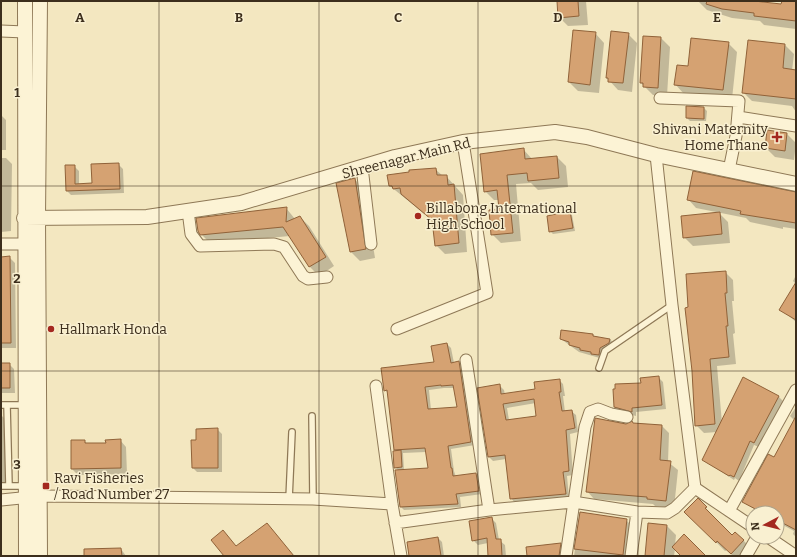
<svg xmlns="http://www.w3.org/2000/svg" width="797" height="557" font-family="Bitter,serif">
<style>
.shadow{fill:#0003;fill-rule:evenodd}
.building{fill:#d5a272;stroke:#906239;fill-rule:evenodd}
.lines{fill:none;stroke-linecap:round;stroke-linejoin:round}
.service-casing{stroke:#8e7856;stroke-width:8}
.minor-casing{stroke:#8e7856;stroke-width:13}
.tertiary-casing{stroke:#8e7856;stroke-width:16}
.service{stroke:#fcf3d5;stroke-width:5.5}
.minor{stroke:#fcf3d5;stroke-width:11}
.tertiary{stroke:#fcf3d5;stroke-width:14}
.grid{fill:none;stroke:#3c2e1c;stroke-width:1;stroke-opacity:0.55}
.poi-dot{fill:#a4281f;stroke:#f9f0d1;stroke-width:1.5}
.labels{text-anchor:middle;stroke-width:3;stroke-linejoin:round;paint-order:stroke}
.poi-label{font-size:14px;fill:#3c2e1c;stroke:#f9f0d1;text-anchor:start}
.street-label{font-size:14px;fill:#3c2e1c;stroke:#f9f0d1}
.grid-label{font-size:13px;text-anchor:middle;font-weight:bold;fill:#3c2e1c;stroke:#f9f0d1;stroke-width:3;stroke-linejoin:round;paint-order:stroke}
</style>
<rect width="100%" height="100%" fill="#f3e7c0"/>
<path class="shadow" d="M558,1H586L588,25L568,26L559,17Z
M698,1H759V3L782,5L783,1H796V29L764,25L760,21L732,18L707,10Z
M595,33L604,43L599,93L578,91L569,82Z
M628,34L637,43L632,92L618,90L607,78Z
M661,38L670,47L667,96L653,95L641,83Z
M728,43L737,52L732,99L684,94L675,84L688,67Z
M785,45L794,54L792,71H796V112L792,106L752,101L743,92Z
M704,108L707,111L706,121H690L687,118Z
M1,115L6,120V150H1Z
M768,132L787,134L796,143L794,160L775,157L766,148Z
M523,149L532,159L557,157L566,166L568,187L538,190L531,183L516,184L521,241L501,243L492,234L500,210L499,200H494L485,191Z
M1,158H6L12,164L11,231L1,232Z
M118,164L123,169L124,193L71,195L67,191L74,166L79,171V185L93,184Z
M435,169L443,176H446L463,195L467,252L445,254L436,245L433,221L390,186Z
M354,179L364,188L375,258L360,261L351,252Z
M796,193V229L783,227V229L750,222L746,218L696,208L688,199Z
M286,208L295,219L300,217L309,226L334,266L319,276L310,267L290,236L210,243L201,234Z
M570,213L572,215L575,231L553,234L550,231Z
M719,213L728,222L730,243L693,246L684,237Z
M1,258H10L15,263L16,348H1Z
M725,272L733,280L734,301H732L735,333L733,334L736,364L717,366L722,423L744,379L779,397L783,401L759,447L754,445L739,481L735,478L734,480L703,459L717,432L704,433L696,425L689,308Z
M796,275V322L781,309L796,284L793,281Z
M593,335L596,338L610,339L614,344L605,353L603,359L579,352L561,339Z
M447,344L451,348L454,363L459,362L463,366L475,445L451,449L454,471L456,477L476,474L480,478L482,494L460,497L461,507L404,510L401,507L399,471L395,467L397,452L395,450L388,393L385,390L436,363ZM444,388H454L458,408L431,410L429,390ZM426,452L429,469L404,471L403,453Z
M1,364H9L14,369L15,393H1Z
M658,377L663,382L666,409L636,412V416L620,412L615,407L642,384Z
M559,380L563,384L565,396H563L565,412L571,411L576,415L578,432L570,434L573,475L567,476L569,498L515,503L511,498L506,459L493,461L489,457L499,385L504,390L505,395L536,390ZM536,403L538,417L509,420L507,408Z
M796,407V537L793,534L794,531L777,522V513H761L743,502L774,459L794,420L790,416Z
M1,415L7,421L9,487H1Z
M634,424L662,426L669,433L668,462L678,470L674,508L655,506L653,504L594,499L587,491L626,425Z
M217,429L222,434V472H197L193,468L197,441Z
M120,440L126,447L127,474L78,475L72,469L84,441L88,444H107Z
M698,500L732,536L743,540L752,549L746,556H733L727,550L725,551L686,512Z
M580,513L626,520L635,529L633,556H574Z
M491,518L496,523L499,540L505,545L506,556H489L488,543L478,545L473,540Z
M649,524L667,526L676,535L675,545L705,556H682L675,549L674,556H646Z
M438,538L442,542L444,556H410Z
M560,544L565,549L564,556H528Z
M121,549L126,556H93Z"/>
<path class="building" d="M557,1H578L579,16L558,18Z
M707,1H754L781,4L782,1H796V21L754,16V13L722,9L706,4Z
M573,30L596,32L590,85L568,82Z
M611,31L629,33L623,83L608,82V78H606Z
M643,36L661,37L658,88L643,87V83H640Z
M691,38L729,42L723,90L674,85L677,65L688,66Z
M748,40L785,44L783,68L796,70V99L742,93Z
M686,106L704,107V119L686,118Z
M767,130L787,133L785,151L765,148Z
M524,148L525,159L557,156L559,178L528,181L527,173L507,175L513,233L491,235L489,210L499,209L497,190L484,192L480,154Z
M119,163L120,189L66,191L65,165H75V184L92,183L91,164Z
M436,168L437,175H447L448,185L454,184L459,243L435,246L432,220L401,194L400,188L393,189L392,186H389L387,175L409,172V170Z
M693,171L796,192V223L740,214L741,211L687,200Z
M355,178L366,249L350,252L336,183Z
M287,207L286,222L300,216L326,257L309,267L283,227L200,235L198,231L196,218Z
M570,211L573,228L549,232L547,216Z
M720,212L722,234L683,238L681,216Z
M10,256L11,343H1V257Z
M726,271L727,293H725L728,326H726L729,357L710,359L715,424L695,426L692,371L685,308L688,307L686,274Z
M796,282V320L779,310Z
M561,330L593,334V336L610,339L609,343L600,348L599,355L591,354V352L580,350V348L569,345V342L560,339Z
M447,343L451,363L459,361L471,442L448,446L451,468H452L453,476L476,473L479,491L456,494L458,504L400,507L395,470L428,468L425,448L394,450L387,390L384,391L381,368L434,362L431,346ZM441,385V386L453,385L457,407L428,409L425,387Z
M1,363H10V388H1Z
M659,376L662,405L632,408V412L614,407L613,389H615V384L641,383L640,378Z
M743,377L779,396L754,443L750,441L734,477L730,475L729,476L702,460Z
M560,379L561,392H559L562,411L572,410L575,428L566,430L569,471L563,472L566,494L510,499L505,455L488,457L477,388L500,384L501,394L535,389L534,382ZM534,399L536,416L506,420L503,404Z
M796,416V530L777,520V513H763L742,502L768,454L774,457Z
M595,418L626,424L632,421L633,423L662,425L660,460L671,461L666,501L647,499V497L586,492Z
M218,428V468H192L191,440H196V429Z
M121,439V468L71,469V440H85V443H106L105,440Z
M401,450L402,467L394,468L393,451Z
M698,498L707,507L705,508L732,535L735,532L744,540L731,554L717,541L716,543L684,512Z
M580,512L627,519L623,555L574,549Z
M492,517L496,539H501L502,556H488L487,538L472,541L469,521Z
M267,523L294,556H224L211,540L223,530L236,546Z
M648,523L667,525L664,556H645Z
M684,534L706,556H681L672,547Z
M438,537L441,556H409L407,542Z
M561,543L559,556H527L526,547Z
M121,548L122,556H84V549Z"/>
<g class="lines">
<g class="service-casing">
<path id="service" d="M599,368L605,351L672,305
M1,405H25
M7,405L9,486
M312,416L313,499
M1,486H25
M289,499L292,432"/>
</g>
<g class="minor-casing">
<path id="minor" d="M1,31L25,32
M660,98L739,101L736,136L729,170
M738,117L796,126
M656,155L672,305L695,488L753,527
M362,167L371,244
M188,211L191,234L200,246L274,244L284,247L303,276L308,279L327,277
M1,244H24
M397,329L487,293L463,142
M466,360L489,510
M376,386L392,504L401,556
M1,500L41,496L313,499L392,504
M729,511L796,390
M395,523L489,510L573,502L637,512L667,513L675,508L695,488
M768,537L796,556
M566,556L585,427L590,412L598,409L611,414L627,417
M631,556L637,512
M746,556L757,537"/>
</g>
<g class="tertiary-casing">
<path id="tertiary" d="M25,1L26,556
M40,1L38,217L40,556
M24,218L147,217L241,203L395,157L463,142L555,132L587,137L656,155L796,184"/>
</g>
<use href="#service" class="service"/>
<use href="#minor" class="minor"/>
<use href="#tertiary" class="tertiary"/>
</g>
<path class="grid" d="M159,1V556M319,1V556M478,1V556M638,1V556M1,186H796M1,371H796"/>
<g class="poi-dot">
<path d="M775 131h4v4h4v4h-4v4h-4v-4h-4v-4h4z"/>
<circle cx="418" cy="216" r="4"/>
<circle cx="51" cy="329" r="4"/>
<rect x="42" y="482" width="8" height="8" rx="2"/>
</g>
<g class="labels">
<g class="poi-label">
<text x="768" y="134" text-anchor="end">Shivani Maternity<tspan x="768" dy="16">Home Thane</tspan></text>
<text x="426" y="213">Billabong International<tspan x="426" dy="16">High School</tspan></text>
<text x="59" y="334">Hallmark Honda</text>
<text x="54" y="483">Ravi Fisheries<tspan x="54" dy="16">/ Road Number 27</tspan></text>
</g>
<g class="street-label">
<text transform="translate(406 158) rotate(-14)" y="5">Shreenagar Main Rd</text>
</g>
</g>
<g class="grid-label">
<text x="80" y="22">A</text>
<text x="239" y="22">B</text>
<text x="398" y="22">C</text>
<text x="558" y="22">D</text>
<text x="717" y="22">E</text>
<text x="17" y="97">1</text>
<text x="17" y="283">2</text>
<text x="17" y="469">3</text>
</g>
<rect width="797" height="557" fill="none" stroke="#3c2e1c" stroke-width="4"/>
<g transform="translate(765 525) rotate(263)"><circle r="19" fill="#f9f0d1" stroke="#ada289"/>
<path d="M0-3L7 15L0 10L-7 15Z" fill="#a4281f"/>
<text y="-6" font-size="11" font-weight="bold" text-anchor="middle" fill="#3c2e1c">N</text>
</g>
</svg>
